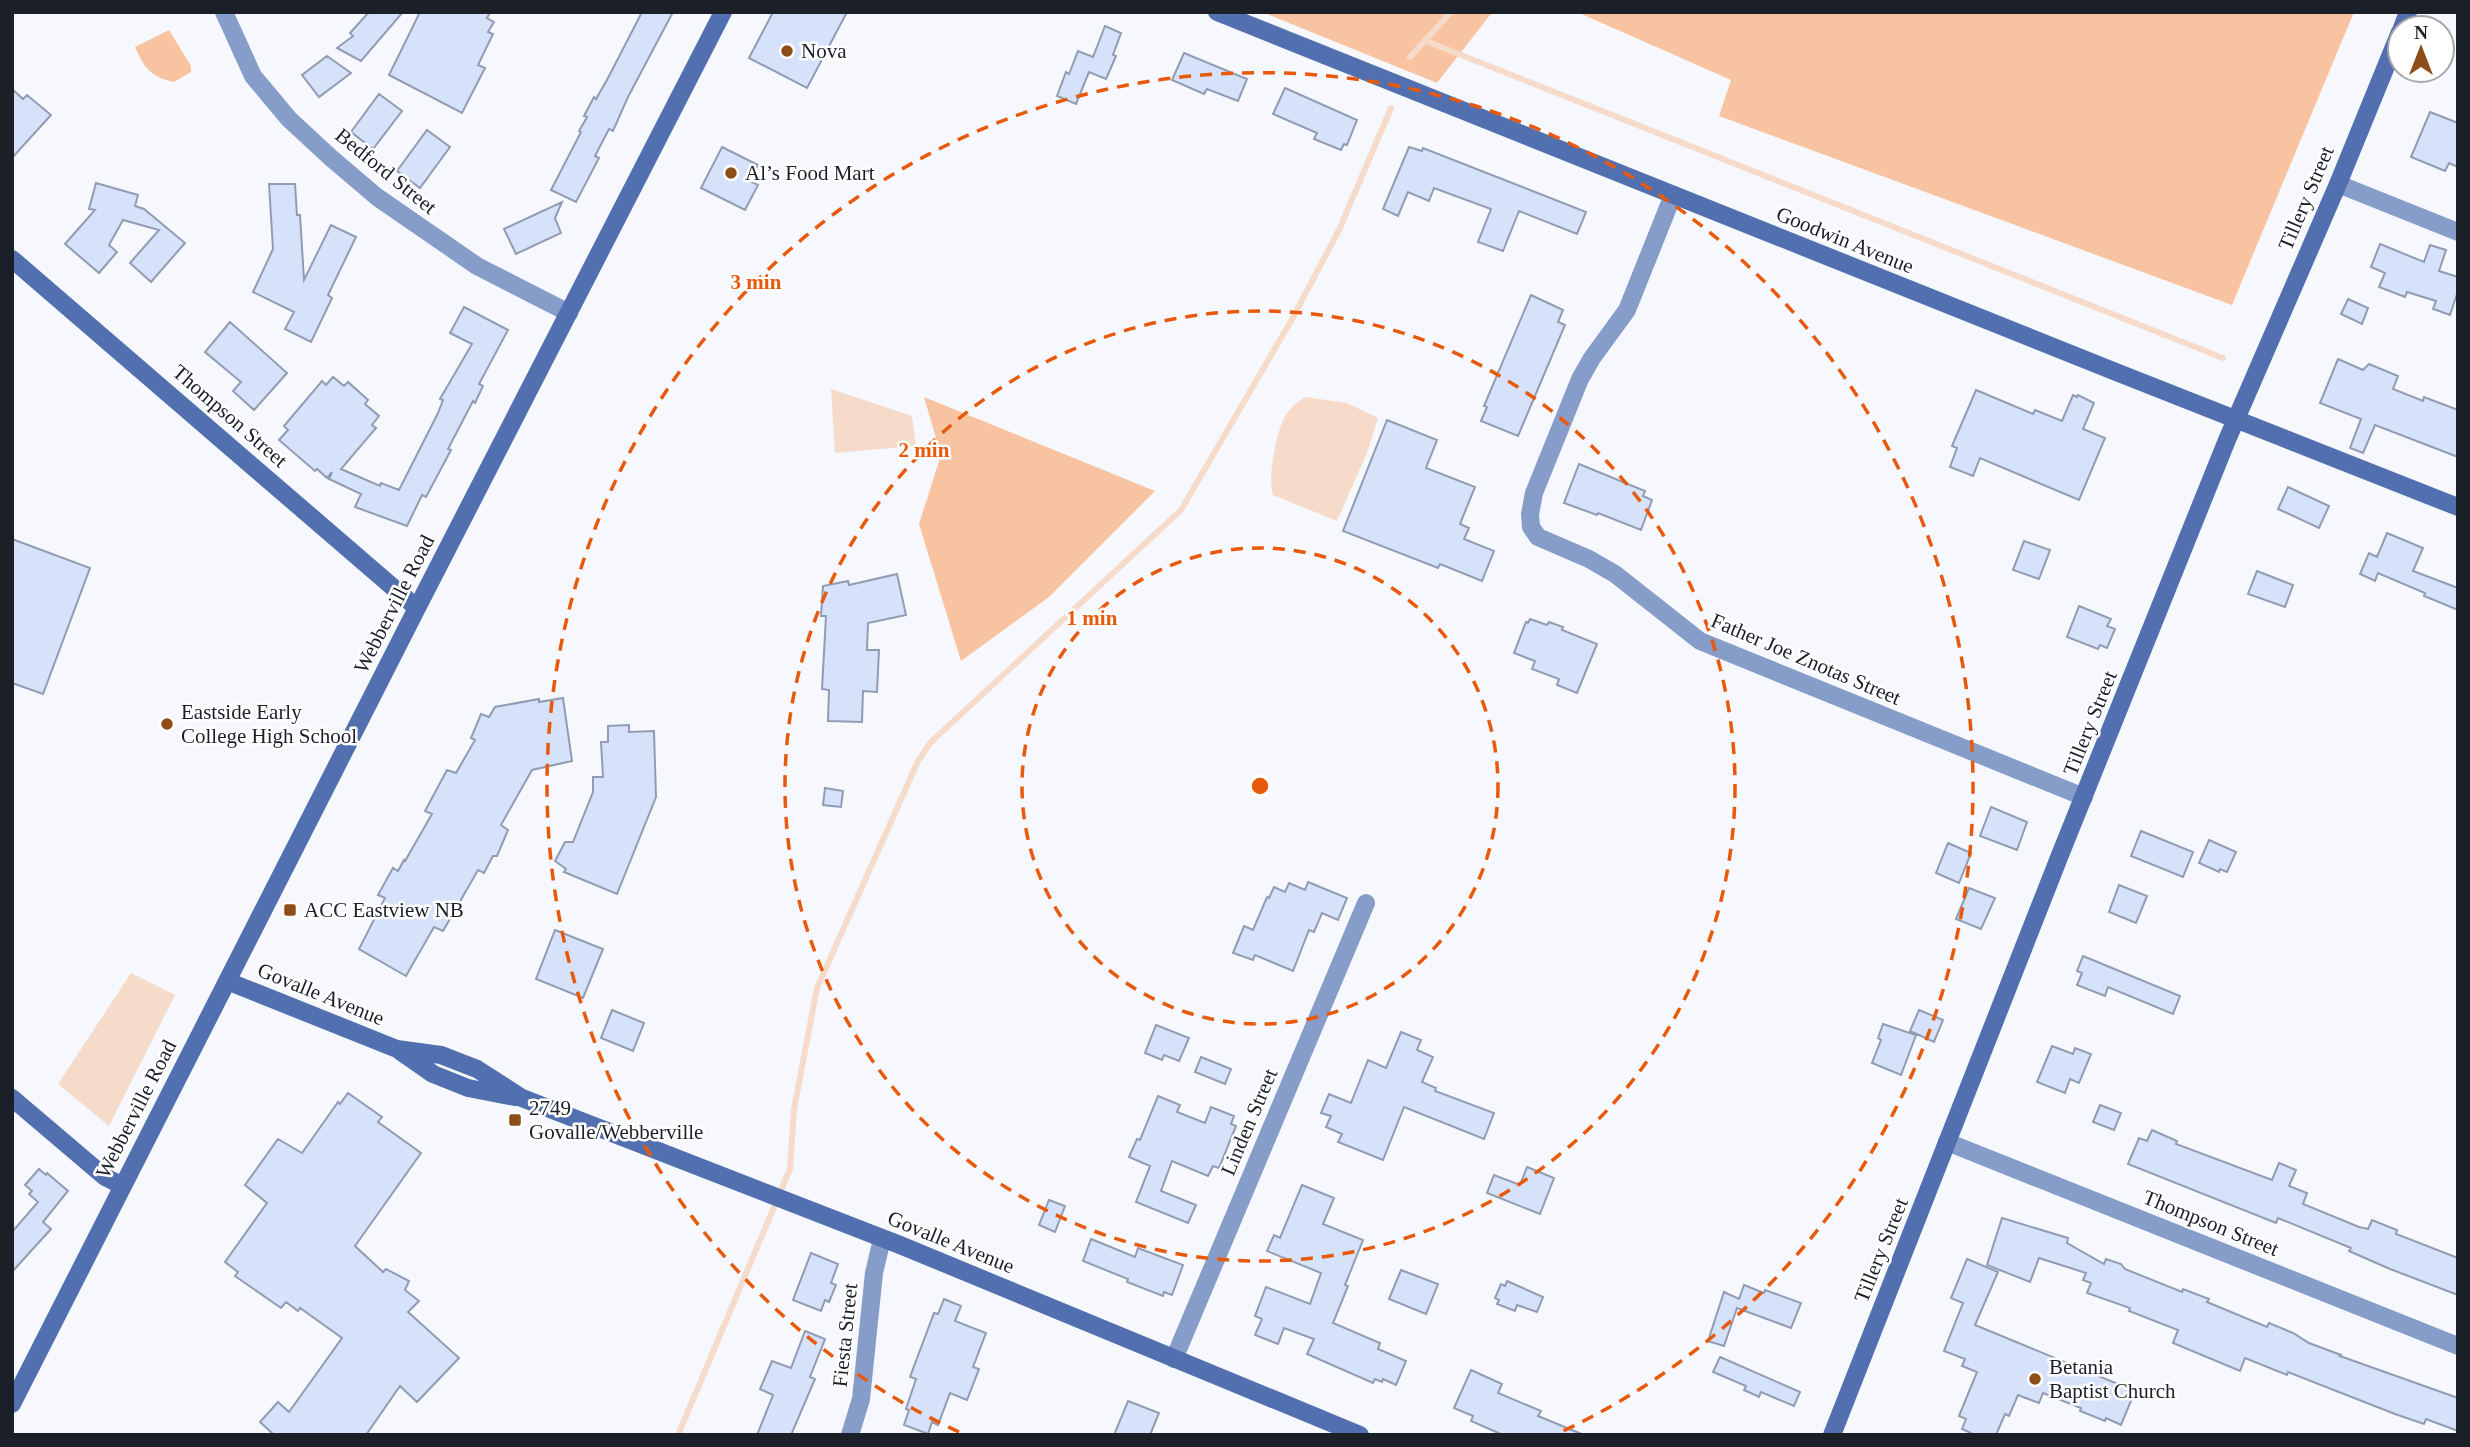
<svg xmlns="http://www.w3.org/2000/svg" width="2470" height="1447" font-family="Georgia,serif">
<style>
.green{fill:#f8c3a0}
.water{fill:#f6dbca}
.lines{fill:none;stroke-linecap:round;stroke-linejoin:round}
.stream{stroke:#f6dbca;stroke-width:6}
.building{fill:#d5e2fa;stroke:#919cb3;stroke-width:2}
.street{stroke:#879dc9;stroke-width:18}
.secondary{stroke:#5270b0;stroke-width:18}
.ring{fill:none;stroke:#e8590c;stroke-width:3.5;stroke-dasharray:12 9}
.poi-dot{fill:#8e4d18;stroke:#fff;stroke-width:2.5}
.labels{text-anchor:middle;stroke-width:5;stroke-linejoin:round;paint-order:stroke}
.poi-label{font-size:21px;fill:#1b1f28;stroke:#fff;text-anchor:start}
.street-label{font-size:21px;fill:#1b1f28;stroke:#fff}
.centre{fill:#e8590c;stroke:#fff;stroke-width:3.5}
.ring-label{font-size:21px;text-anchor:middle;font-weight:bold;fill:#e8590c;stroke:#fff;stroke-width:5;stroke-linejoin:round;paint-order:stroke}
</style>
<rect width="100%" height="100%" fill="#f6f8fd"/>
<path class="green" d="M1262,12H1500L1490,15L1437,83Z
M1577,12H2354L2232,305L1719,116L1731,80Z
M169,30L191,66V72L174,82C151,77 144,68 135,47Z
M924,397L1155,491L1049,597L961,661L919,524L941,455Z"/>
<path class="water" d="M831,389L912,416L916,446L835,453Z
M1305,397L1347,403L1378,418L1367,453L1337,521L1273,495C1267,479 1277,425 1288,412C1292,406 1299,401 1305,397Z
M131,973L175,995L109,1126L58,1084Z"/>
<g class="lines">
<path class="stream" d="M1426,41L2223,358
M1410,57L1451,12
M678,1435L790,1169L794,1109L817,988L918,761L931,742L1181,510L1291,321L1339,230L1391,108"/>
</g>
<path class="building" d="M369,12H403L361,61L337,48L353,36L350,33Z
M420,12H490L487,18L494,22L488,32L493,34L478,65L485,68L462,113L389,75Z
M642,12H673L628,97L613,131L609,129L595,156L599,158L576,202L551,190L581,132L579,131L587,117L584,116L594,97L596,99L608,78Z
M773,12H847L807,88L749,58Z
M1105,26L1121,33L1113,55L1116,56L1106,79L1089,72L1076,104L1057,96L1066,72L1069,74L1078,51L1093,57Z
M1184,53L1247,79L1238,101L1207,89L1204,94L1172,80Z
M327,56L351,73L319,97L302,75Z
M1285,88L1357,120L1347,145L1344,144L1341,150L1314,139L1317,133L1273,114Z
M12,89L23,99L27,95L51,115L12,158Z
M379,94L402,111L373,149L351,132Z
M2430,112L2458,123V167L2449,163L2445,171L2411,157Z
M427,130L450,147L420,188L397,171Z
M722,147L758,165L750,181L758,185L745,210L701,188Z
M1409,147L1422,151L1423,148L1586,212L1577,234L1519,211L1503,251L1478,242L1491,209L1434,188L1429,201L1408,192L1398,216L1383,209Z
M96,183L138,195L135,206L144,209L185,243L151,282L130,263L159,230L123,220L109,245L117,252L99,273L65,244L95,210L89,209Z
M269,184H295L297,215H300L304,280L331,225L356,237L328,295L332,298L311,342L285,329L294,312L253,292L273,249Z
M562,202L555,218L561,233L516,254L504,229Z
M2380,244L2424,262L2430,245L2446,250L2439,271L2458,277V291L2450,315L2433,309L2436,301L2407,292L2405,297L2379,287L2385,273L2371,267Z
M1531,295L1563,310L1558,322L1565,325L1518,436L1481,421L1487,407L1484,406Z
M2348,299L2368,308L2362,324L2341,314Z
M464,307L508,330L479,384L483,386L475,403L473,401L448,449L451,450L426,497L422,495L407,526L355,507L361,494L329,479L332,472L327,478L317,469L315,471L279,440L288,430L284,426L322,381L326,385L333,377L344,386L348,382L368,400L365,404L379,416L372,425L376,428L341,469L380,486L381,483L399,490L438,413L443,400L440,399L472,344L450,333Z
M230,322L287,373L254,410L233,391L241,382L205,352Z
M2338,359L2363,370L2369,364L2398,376L2393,389L2423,401L2424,397L2458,410V457L2375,425L2363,453L2350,448L2361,419L2320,403Z
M1976,390L2033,414L2035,410L2062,421L2073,395L2077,397L2078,395L2094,403L2083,429L2105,438L2079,500L1980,458L1973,476L1950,467L1957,448L1952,446Z
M1387,420L1437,440L1426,468L1475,487L1460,524L1469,528L1464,539L1494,551L1482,581L1440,564L1438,568L1343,531Z
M1579,464L1645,491L1643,496L1652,500L1641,530L1598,513L1597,515L1564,503Z
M2288,487L2329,506L2319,528L2278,509Z
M2387,533L2423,548L2413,571L2458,588V610L2424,596L2425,593L2378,573L2375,581L2360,574L2369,553L2377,557Z
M12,539L90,568L43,694L12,683Z
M2024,541L2050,550L2039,579L2013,570Z
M2257,571L2293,585L2285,607L2248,594Z
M897,574L906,615L868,623L867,650H879L877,692L863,691L862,722L828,721L829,690L822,689L826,616H821L823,586L848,581L849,585Z
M2079,606L2111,619L2107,626L2115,629L2107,648L2100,645L2098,649L2067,637Z
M1530,619L1547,625L1549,622L1563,627L1562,630L1597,644L1577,693L1557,685L1559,679L1532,669L1535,661L1514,653L1526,622L1528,623Z
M563,698L572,761L532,770L501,825L508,830L497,856H493L484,873L478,870L443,931L434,927L406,976L359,949L385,898L378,895L393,868L398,871L404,860L405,861L432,814L425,811L447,770L456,773L475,740L471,738L481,714L489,717L495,707L539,699V702Z
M629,725V732L654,731L656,797L617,894L564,872L566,869L555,861L565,842H573L593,792V777H603L601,742H608V726Z
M825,788L843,791L841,807L823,805Z
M1991,807L2027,822L2017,850L1980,836Z
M2141,831L2193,852L2183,877L2131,856Z
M2209,840L2236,852L2227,872L2220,869L2219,872L2199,863Z
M1948,843L1971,853L1959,883L1936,873Z
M1308,882L1347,898L1338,920L1322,913L1314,932L1309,930L1293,971L1255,955L1253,960L1233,953L1244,926L1253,930L1267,897L1269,898L1274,887L1285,892L1289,883L1305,890Z
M2119,885L2147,896L2136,923L2109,912Z
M1969,888L1995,898L1981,929L1956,919Z
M555,930L603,949L583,998L536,979Z
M2083,956L2180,996L2173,1014L2108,987L2105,996L2077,985L2082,973L2077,971Z
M612,1010L644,1023L633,1051L601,1038Z
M1919,1010L1943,1020L1934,1042L1910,1031Z
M1883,1024L1916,1035L1901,1075L1872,1063L1881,1040L1878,1038Z
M1156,1025L1189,1038L1179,1061L1164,1055L1162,1060L1145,1053Z
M1401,1032L1421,1040L1417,1050L1433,1057L1422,1082L1436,1088L1435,1091L1494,1113L1484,1139L1404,1107L1383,1160L1338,1142L1342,1134L1326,1127L1331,1116L1321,1113L1329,1094L1351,1103L1368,1060L1386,1068Z
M2052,1046L2073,1054L2075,1048L2091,1054L2079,1083L2070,1079L2065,1093L2037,1082Z
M1201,1057L1231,1069L1225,1084L1195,1072Z
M348,1093L382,1117L378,1122L421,1153L355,1246L383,1272L386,1269L409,1281L405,1290L419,1301L408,1312L459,1358L417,1402L400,1386L366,1435H274L260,1422L278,1402L289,1412L342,1338L300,1308L298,1311L286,1302L281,1308L235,1276L238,1272L225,1262L267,1203L245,1185L278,1139L302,1153L338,1102L340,1104Z
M1158,1096L1180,1105L1177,1112L1205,1123L1211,1107L1234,1116L1231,1124L1236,1126L1219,1168L1213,1166L1208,1176L1172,1161L1161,1191L1196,1205L1188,1223L1136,1202L1150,1166L1129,1157L1137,1139L1140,1140Z
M2100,1105L2121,1113L2114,1130L2093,1122Z
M2152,1130L2177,1141L2176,1144L2272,1180L2279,1163L2296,1170L2289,1186L2307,1193L2303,1204L2359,1227L2368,1229L2372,1220L2397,1230L2396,1234L2458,1258V1295L2390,1269L2349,1251L2351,1248L2278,1218L2276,1223L2128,1164L2139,1138L2147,1141Z
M1527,1167L1554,1178L1540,1214L1487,1193L1494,1175L1520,1185Z
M39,1169L46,1175L47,1173L68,1191L43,1222L51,1229L12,1272V1232L38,1202L29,1194L32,1191L25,1185Z
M1302,1185L1334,1198L1323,1224L1363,1240L1345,1285L1348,1286L1333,1323L1380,1343L1378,1349L1406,1361L1396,1385L1383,1379L1382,1382L1375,1379L1373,1383L1307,1354L1314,1339L1284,1328L1278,1344L1255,1335L1262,1319L1255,1316L1266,1287L1310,1304L1321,1273L1267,1251L1274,1235L1280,1238Z
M1049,1200L1065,1206L1055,1232L1039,1225Z
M2002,1218L2068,1238L2067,1243L2104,1264L2106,1259L2121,1264L2125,1269L2182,1292L2183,1289L2209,1299L2207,1302L2267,1327L2269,1323L2293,1333L2309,1343L2341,1355L2340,1356L2458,1398V1431L2426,1419L2424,1424L2395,1414L2288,1372L2287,1375L2245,1358L2240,1371L2173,1343L2178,1330L2129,1311L2130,1308L2087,1293L2091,1283L2083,1280L2086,1273L2039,1258L2030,1282L1987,1265Z
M1091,1239L1135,1257L1138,1248L1183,1265L1172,1295L1164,1292L1163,1296L1127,1282L1128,1279L1083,1261Z
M811,1253L838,1264L831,1283L836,1285L829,1302L825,1300L821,1311L793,1300Z
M1967,1259L1998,1272L1975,1325L2135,1391L2121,1425L2106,1418L2105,1421L2080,1411L2081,1408L2043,1393L2039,1403L2018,1395L2009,1416L2005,1414L1996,1435H1975L1962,1429L1966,1419L1959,1416L1977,1372L1962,1366L1965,1359L1944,1351L1963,1303L1951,1298Z
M1401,1270L1438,1284L1426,1314L1389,1299Z
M1507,1281L1543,1297L1537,1312L1517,1305L1515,1311L1497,1304L1499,1300L1495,1298L1501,1284L1505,1286Z
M1744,1285L1764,1293L1765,1290L1801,1303L1791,1328L1737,1308L1724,1346L1708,1341L1724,1292L1739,1299Z
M944,1299L961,1306L955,1321L986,1333L973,1367L979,1369L967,1400L950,1393L938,1425L932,1422L928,1434L904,1425L909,1410L906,1409L916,1379L910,1377L934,1313L938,1314Z
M805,1331L825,1339L810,1377L815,1379L791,1435H757L773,1395L760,1389L772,1361L791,1368Z
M1720,1357L1800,1392L1794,1406L1761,1392L1759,1397L1744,1390L1746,1386L1713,1372Z
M1471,1370L1502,1384L1498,1393L1541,1411L1538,1416L1584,1435H1503L1471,1421L1473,1416L1454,1408Z
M1128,1401L1159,1413L1150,1435H1114Z"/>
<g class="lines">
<path class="street" d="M224,12L253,76L289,119L330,157L377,197L477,266L569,313
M2338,184L2458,232
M1673,195L1627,310L1592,358L1580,379L1534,493L1530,514L1531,527L1538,537L1589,559L1615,574L1700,641L2084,797
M1947,1142L2458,1346
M1174,1359L1366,903
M850,1435L861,1399L874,1273L882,1239"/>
<path class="secondary" d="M1217,12L2116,372L2458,507
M2402,28L2408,12
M12,259L417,608
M227,981L397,1049L441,1055L477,1069L522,1098L900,1245L1360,1435
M400,1051L433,1074L468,1088L515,1097
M12,1098L105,1177L123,1186
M12,1404L417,608L723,12
M1832,1435L2060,855L2227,440L2338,184L2400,32"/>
</g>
<g class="ring">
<circle cx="1260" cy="786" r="238"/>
<circle cx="1260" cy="786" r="475"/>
<path d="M959 1432A713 713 0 1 1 1561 1432"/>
</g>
<g class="poi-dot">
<circle cx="787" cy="51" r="7"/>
<circle cx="731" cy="173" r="7"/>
<circle cx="167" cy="724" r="7"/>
<rect x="283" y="903" width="14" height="14" rx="3.5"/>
<rect x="508" y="1113" width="14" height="14" rx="3.5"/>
<circle cx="2035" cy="1379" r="7"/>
</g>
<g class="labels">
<g class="poi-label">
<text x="801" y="58">Nova</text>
<text x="745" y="180">Al’s Food Mart</text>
<text x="181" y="719">Eastside Early<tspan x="181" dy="24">College High School</tspan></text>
<text x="304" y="917">ACC Eastview NB</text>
<text x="529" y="1115">2749<tspan x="529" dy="24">Govalle/Webberville</tspan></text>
<text x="2049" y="1374">Betania<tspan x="2049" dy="24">Baptist Church</tspan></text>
</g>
<g class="street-label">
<text transform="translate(386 171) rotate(39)" y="7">Bedford Street</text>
<text transform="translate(2306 198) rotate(-67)" y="7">Tillery Street</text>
<text transform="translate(1845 240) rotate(22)" y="7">Goodwin Avenue</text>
<text transform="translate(230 416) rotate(41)" y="7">Thompson Street</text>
<text transform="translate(394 604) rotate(-63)" y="7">Webberville Road</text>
<text transform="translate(1806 659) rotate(23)" y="7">Father Joe Znotas Street</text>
<text transform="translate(2090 723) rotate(-68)" y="7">Tillery Street</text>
<text transform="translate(321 994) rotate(22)" y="7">Govalle Avenue</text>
<text transform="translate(136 1109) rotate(-63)" y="7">Webberville Road</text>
<text transform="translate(1249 1122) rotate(-67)" y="7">Linden Street</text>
<text transform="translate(2211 1223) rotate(22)" y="7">Thompson Street</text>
<text transform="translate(951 1242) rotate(22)" y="7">Govalle Avenue</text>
<text transform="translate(1881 1250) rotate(-68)" y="7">Tillery Street</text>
<text transform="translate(845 1335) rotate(-84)" y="7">Fiesta Street</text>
</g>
</g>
<circle cx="1260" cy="786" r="10" class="centre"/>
<g class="ring-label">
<text x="756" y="289">3 min</text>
<text x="924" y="457">2 min</text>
<text x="1092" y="625">1 min</text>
</g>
<rect width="2470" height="1447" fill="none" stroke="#1b1f28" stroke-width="28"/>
<g transform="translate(2421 49)"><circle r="33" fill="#ffffff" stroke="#a4a5a9" stroke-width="2"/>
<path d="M0-5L12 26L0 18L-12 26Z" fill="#8e4d18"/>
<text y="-10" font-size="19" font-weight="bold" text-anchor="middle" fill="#1b1f28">N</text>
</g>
</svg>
